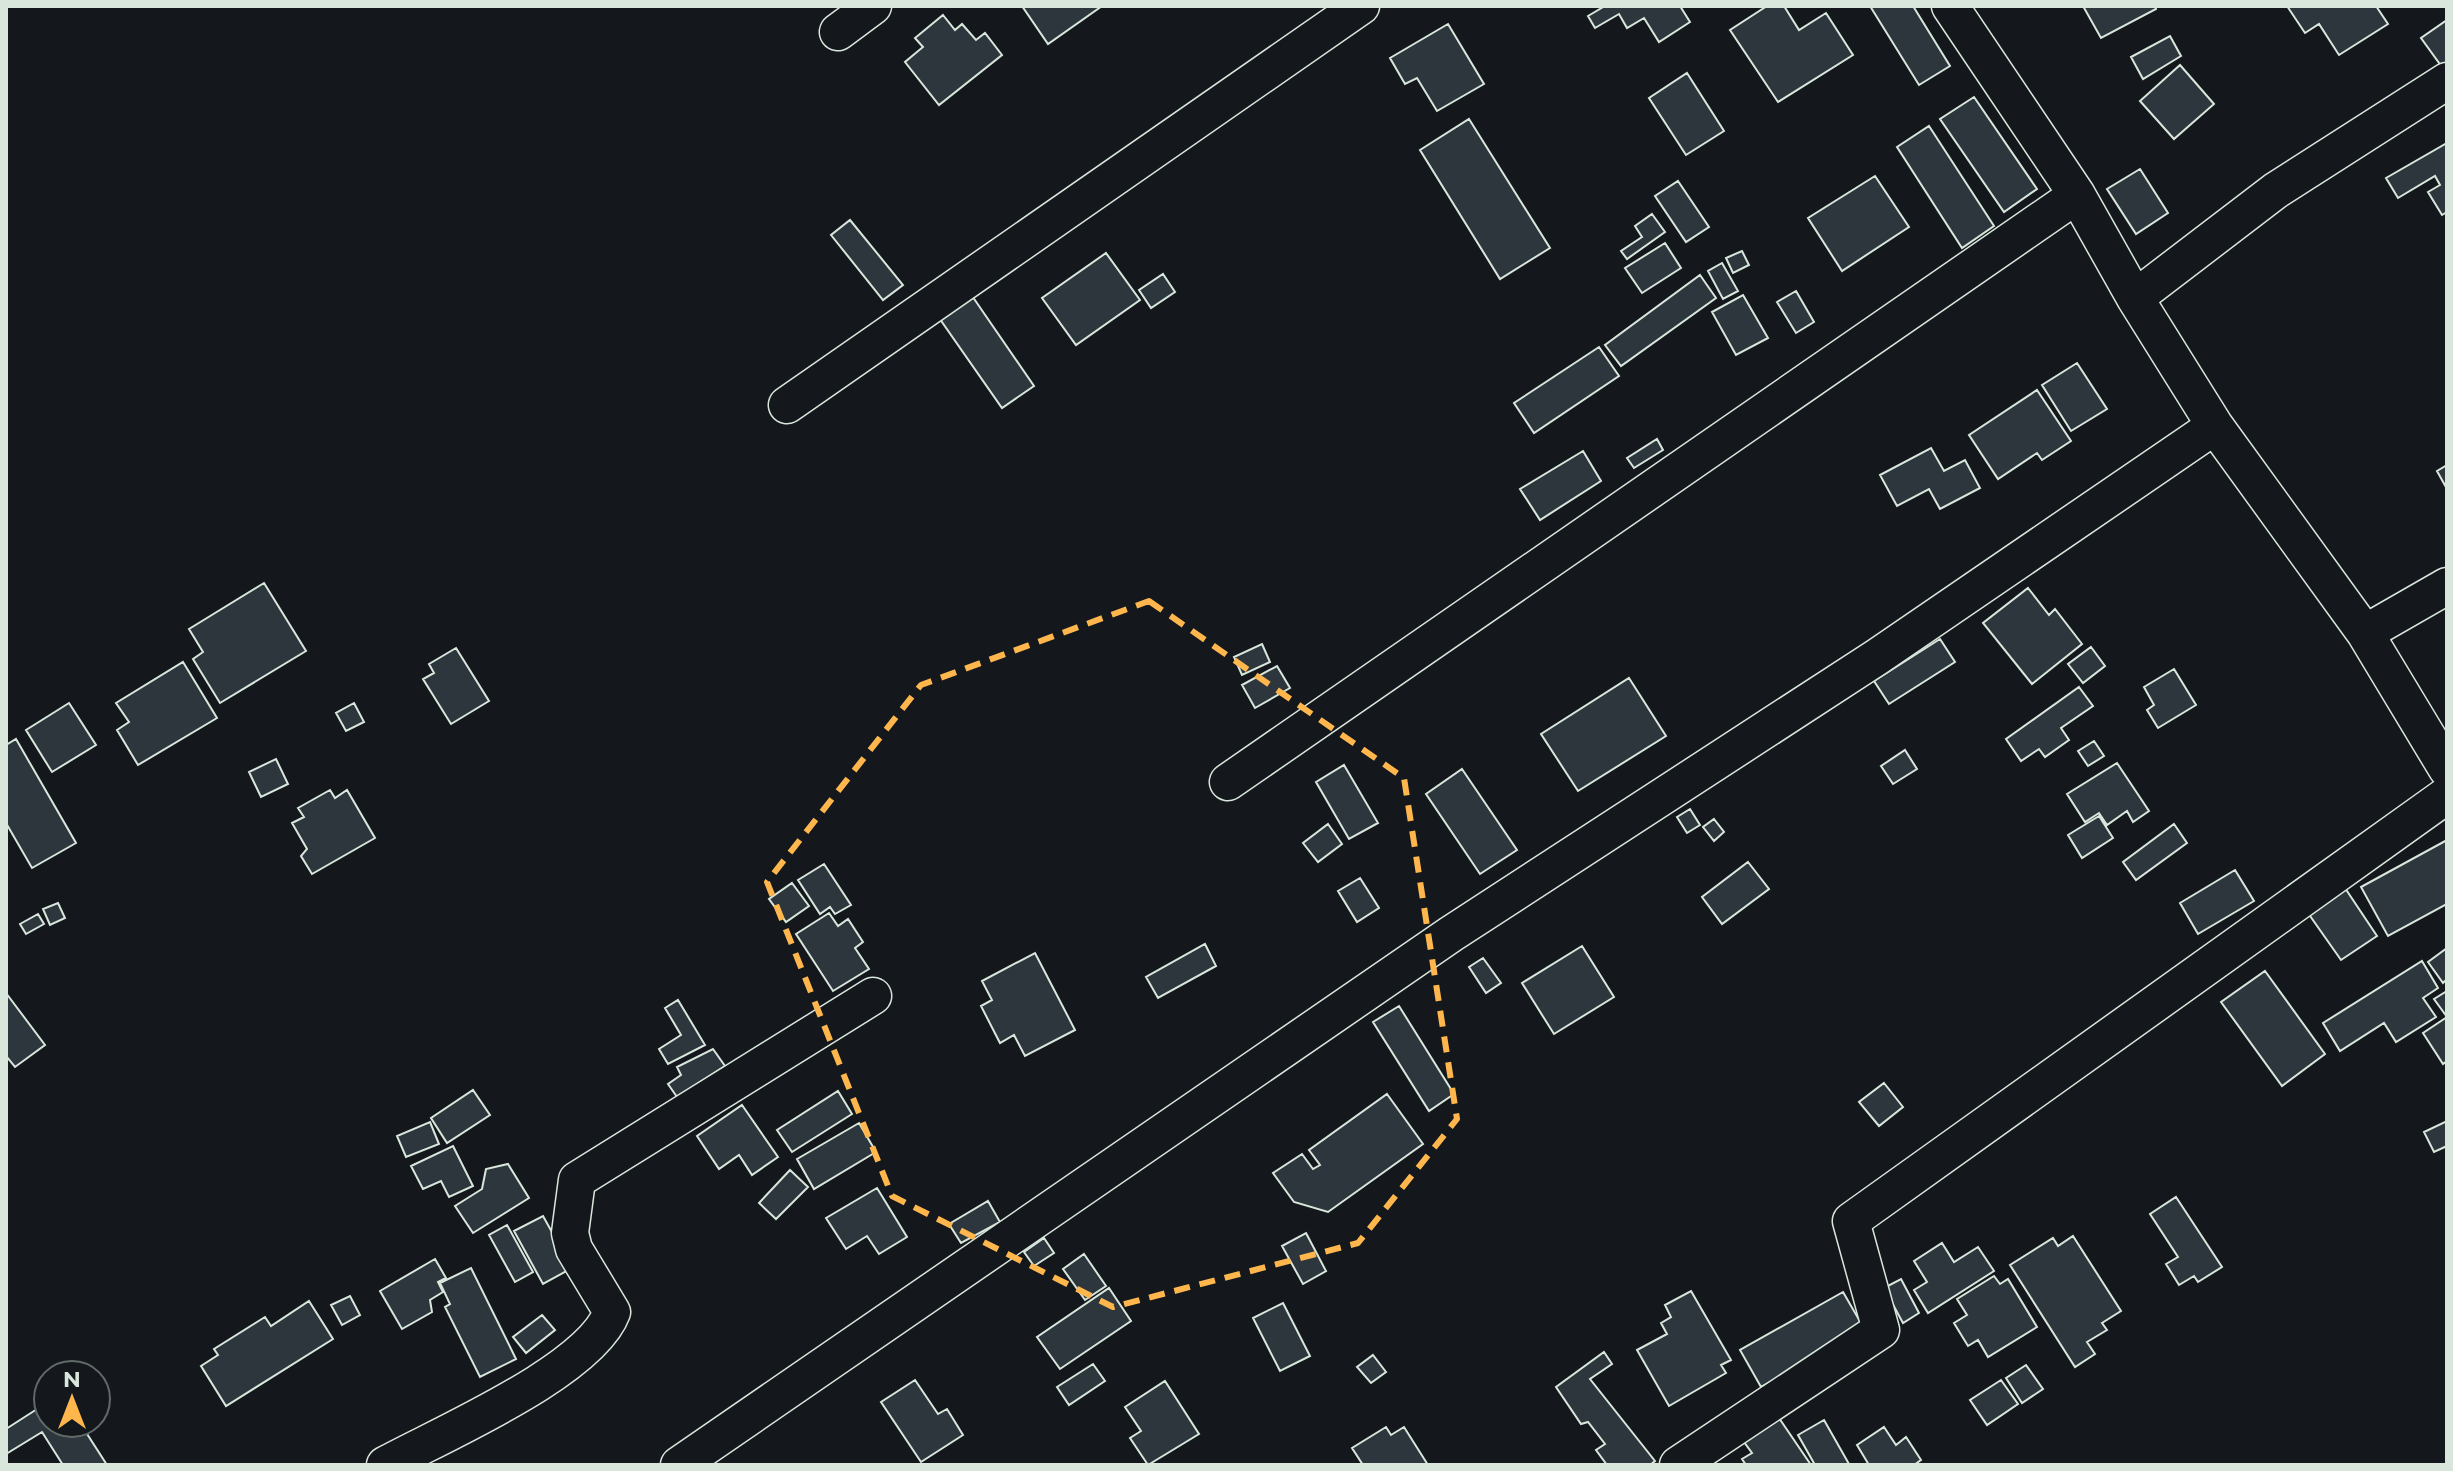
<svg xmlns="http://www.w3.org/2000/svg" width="2453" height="1471" font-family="Montserrat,sans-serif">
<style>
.building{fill:#2c363c;stroke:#d8e6dc;stroke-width:2}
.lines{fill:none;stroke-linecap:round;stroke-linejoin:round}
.minor-casing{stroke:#d8e6dc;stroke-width:39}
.minor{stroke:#14181c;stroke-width:36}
.marked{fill:none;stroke:#ffb74d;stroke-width:6;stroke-dasharray:16 10;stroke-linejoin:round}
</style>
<rect width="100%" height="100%" fill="#14181c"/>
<path class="building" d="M1022,6H1102L1048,44Z
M1605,6H1680L1690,22L1659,42L1644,18L1627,28L1619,14L1595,28L1588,16Z
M1767,6H1784L1799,30L1826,13L1853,55L1778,102L1730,30Z
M1870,6H1913L1950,66L1919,85Z
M2083,6H2155L2156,9L2101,38Z
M2287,6H2376L2388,24L2339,55L2319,24L2305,33Z
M943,15L955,30L962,24L976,40L985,33L1002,55L939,105L905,62L923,47L915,38Z
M2447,20V63L2442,67L2421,38Z
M1448,24L1484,84L1437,111L1417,78L1405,84L1390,58Z
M2170,36L2181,56L2143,79L2131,57Z
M2180,65L2214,104L2174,139L2140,101Z
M1687,73L1724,131L1686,155L1649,98Z
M1974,97L2037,189L2004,212L1940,119Z
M1469,119L1550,248L1500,279L1420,150Z
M1929,126L1994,226L1962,248L1897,147Z
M2447,143V212L2442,215L2428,192L2440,185L2435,176L2398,198L2386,178Z
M2140,169L2168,213L2136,234L2107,189Z
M1875,176L1909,227L1842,271L1808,218Z
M1678,181L1709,227L1686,242L1655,196Z
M1652,214L1665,232L1627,259L1621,251L1642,237L1635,226Z
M850,220L903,285L883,300L831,235Z
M1665,243L1681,268L1642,293L1625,268Z
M1742,251L1749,265L1733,273L1726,258Z
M1106,253L1140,300L1076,345L1042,298Z
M1722,263L1738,291L1723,299L1708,271Z
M1163,274L1175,292L1151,308L1139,290Z
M1700,275L1716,298L1621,366L1605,345Z
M968,290L1034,386L1002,408L935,312Z
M1796,291L1814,322L1796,333L1777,302Z
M1743,295L1768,338L1736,355L1712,312Z
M1599,347L1619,376L1534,433L1514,403Z
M2077,363L2107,409L2071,431L2042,385Z
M2037,390L2071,441L2042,460L2037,453L1998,479L1969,435Z
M1657,439L1663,450L1634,468L1627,458Z
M1931,448L1944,471L1965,460L1980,488L1940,509L1929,489L1897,506L1880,475Z
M1583,451L1601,481L1540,520L1520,489Z
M2447,465V489L2437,471Z
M264,583L306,651L220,703L193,659L203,652L189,629Z
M2028,588L2049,615L2055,609L2082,644L2032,684L1983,623Z
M1940,639L1955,662L1889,704L1874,681Z
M1262,644L1270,662L1242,675L1234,657Z
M2091,647L2105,666L2083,683L2068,664Z
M456,648L489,701L451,724L423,679L434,673L429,664Z
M183,662L217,718L138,765L117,730L129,722L116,703Z
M1277,666L1290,688L1255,708L1242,685Z
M2174,669L2196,705L2158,728L2147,710L2154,705L2144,687Z
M1629,678L1666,736L1578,791L1541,734Z
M2079,687L2093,706L2061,728L2069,740L2045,757L2039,749L2021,761L2006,739Z
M69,703L96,745L52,772L26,730Z
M354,703L364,722L346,731L336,713Z
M16,739L76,843L32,868L6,823V745Z
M2094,741L2104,756L2088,766L2078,751Z
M1905,750L1917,769L1893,784L1881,766Z
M276,759L288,784L261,797L249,772Z
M2117,763L2149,811L2133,822L2127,811L2107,825L2099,813L2085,822L2067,794Z
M1344,765L1378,823L1349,839L1316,782Z
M1462,769L1517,850L1480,874L1426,794Z
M330,790L335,798L347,790L375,838L312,874L301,856L307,849L292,823L304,817L298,808Z
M1690,809L1700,825L1687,833L1677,817Z
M2099,816L2113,838L2082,858L2068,835Z
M1714,819L1724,832L1714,841L1703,827Z
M1328,824L1342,844L1318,862L1303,843Z
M2174,824L2187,843L2136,880L2123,862Z
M2447,840V904L2388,936L2361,887Z
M1748,862L1769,889L1722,924L1702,897Z
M824,864L851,905L835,914L830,907L820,914L798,880Z
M2235,870L2254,901L2198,934L2180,903Z
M1360,878L1379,908L1357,922L1338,891Z
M792,883L809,906L786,922L769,899Z
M2345,888L2377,936L2341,960L2308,913Z
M58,903L65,918L50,925L43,909Z
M829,913L838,926L848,919L863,942L855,948L869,969L833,991L796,934Z
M38,914L44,924L26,934L20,924Z
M1205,944L1216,966L1158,998L1146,977Z
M1582,946L1614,997L1554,1034L1522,983Z
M2447,948V979L2443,983L2428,962Z
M1035,953L1075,1030L1025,1056L1014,1035L1000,1043L981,1006L992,1000L982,981Z
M1483,958L1501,983L1486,993L1469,967Z
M2422,961L2438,988L2423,998L2436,1017L2396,1042L2384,1023L2340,1051L2323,1023Z
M2265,971L2325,1054L2282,1086L2221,1002Z
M2447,991V1061L2443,1064L2423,1033L2447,1017L2434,999Z
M6,993L45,1045L15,1067L6,1056Z
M678,1000L705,1045L668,1064L659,1049L681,1035L665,1008Z
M1399,1006L1454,1094L1429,1111L1373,1022Z
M713,1049L725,1066L677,1097L668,1084L681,1075L677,1067Z
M1884,1083L1903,1107L1879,1126L1859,1102Z
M473,1090L490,1115L447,1143L431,1118Z
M838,1091L852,1114L792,1152L777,1130Z
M1387,1094L1423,1144L1328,1212L1294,1202L1273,1173L1302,1154L1313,1169L1320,1165L1309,1150Z
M742,1105L778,1157L752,1175L739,1155L719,1169L697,1136Z
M2447,1121V1146L2434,1152L2424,1132Z
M430,1122L439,1144L406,1157L397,1136Z
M859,1123L876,1152L814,1189L797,1159Z
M453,1146L473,1186L449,1197L441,1181L423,1189L411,1166Z
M508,1164L529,1198L473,1233L455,1206L482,1189L486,1169Z
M790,1170L808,1187L776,1219L759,1203Z
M877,1188L907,1237L879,1254L867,1236L846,1249L826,1218Z
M2176,1197L2222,1267L2198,1282L2194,1276L2179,1285L2166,1264L2178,1257L2150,1214Z
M988,1201L1000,1222L961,1243L949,1224Z
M543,1216L572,1268L543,1284L514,1231Z
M507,1225L533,1272L515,1282L489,1235Z
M1306,1233L1326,1271L1303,1284L1282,1246Z
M2073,1236L2121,1311L2102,1323L2107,1330L2087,1342L2095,1354L2075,1367L2010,1265L2053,1238L2058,1246Z
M1044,1238L1054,1253L1034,1266L1024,1252Z
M1942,1243L1954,1262L1978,1247L1994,1271L1928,1313L1914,1290L1927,1282L1914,1261Z
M1084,1254L1106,1286L1085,1300L1063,1269Z
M435,1259L446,1278L438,1282L443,1292L430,1300L432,1312L402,1329L380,1291Z
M471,1268L516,1359L480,1377L445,1307L450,1304L440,1283Z
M1994,1276L2000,1284L2008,1279L2037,1327L1988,1357L1978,1340L1968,1346L1954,1323L1967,1315L1957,1299Z
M1901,1279L1919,1313L1903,1323L1884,1288Z
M1109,1288L1131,1321L1060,1369L1037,1337Z
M1691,1291L1731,1360L1721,1365L1726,1373L1669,1406L1637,1350L1667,1334L1661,1323L1671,1317L1665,1305Z
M1843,1292L1865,1330L1761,1387L1740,1350Z
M350,1296L360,1315L342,1325L331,1305Z
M309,1301L333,1339L226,1406L201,1366L218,1355L214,1349L265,1317L271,1326Z
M1283,1303L1310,1356L1280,1371L1253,1318Z
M542,1315L555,1330L526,1353L513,1337Z
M1604,1352L1612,1364L1590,1379L1655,1461L1650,1465H1607L1596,1450L1605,1444L1588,1422L1581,1424L1556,1387Z
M1373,1355L1386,1372L1371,1383L1357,1367Z
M1093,1364L1105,1381L1069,1405L1057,1387Z
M2026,1365L2043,1389L2022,1403L2006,1378Z
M915,1380L938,1414L947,1409L963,1435L921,1462L881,1402Z
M2001,1380L2018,1404L1987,1425L1970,1400Z
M1165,1381L1199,1434L1148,1465L1130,1438L1141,1431L1125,1407Z
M48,1402V1423H80L107,1465H63L42,1432L6,1454V1429Z
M1779,1418L1811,1465H1746L1742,1459L1752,1453L1744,1442Z
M1824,1420L1849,1464L1847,1465H1815L1798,1435Z
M1386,1427L1391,1435L1404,1427L1428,1465H1363L1352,1448Z
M1884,1427L1896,1445L1906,1437L1921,1460L1914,1465H1869L1857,1445Z"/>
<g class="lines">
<g class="minor-casing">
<path id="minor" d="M1950,6L2077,195L2135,298L2215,426L2365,633L2447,769
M838,32L873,6
M2135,298L2275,191L2447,81
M787,405L1361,6
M2365,633L2447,586
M1228,782L2077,195
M385,1465C442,1434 590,1371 612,1312L574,1249L570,1233L577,1180L873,996
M679,1465L1451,934L1877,657L2215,426
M1678,1465L1881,1330L1851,1221L2447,795"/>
</g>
<use href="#minor" class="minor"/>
</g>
<path class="marked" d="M1149,601L1404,778L1457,1119L1358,1243L1113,1307L892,1196L767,882L921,685Z"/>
<rect width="2453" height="1471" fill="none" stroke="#d8e6dc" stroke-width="16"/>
<g transform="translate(72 1399)"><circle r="38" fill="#14181c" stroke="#626a69" stroke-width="2"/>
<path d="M0-6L14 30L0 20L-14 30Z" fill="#ffb74d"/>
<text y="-12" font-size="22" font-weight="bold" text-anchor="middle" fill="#d8e6dc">N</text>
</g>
</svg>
